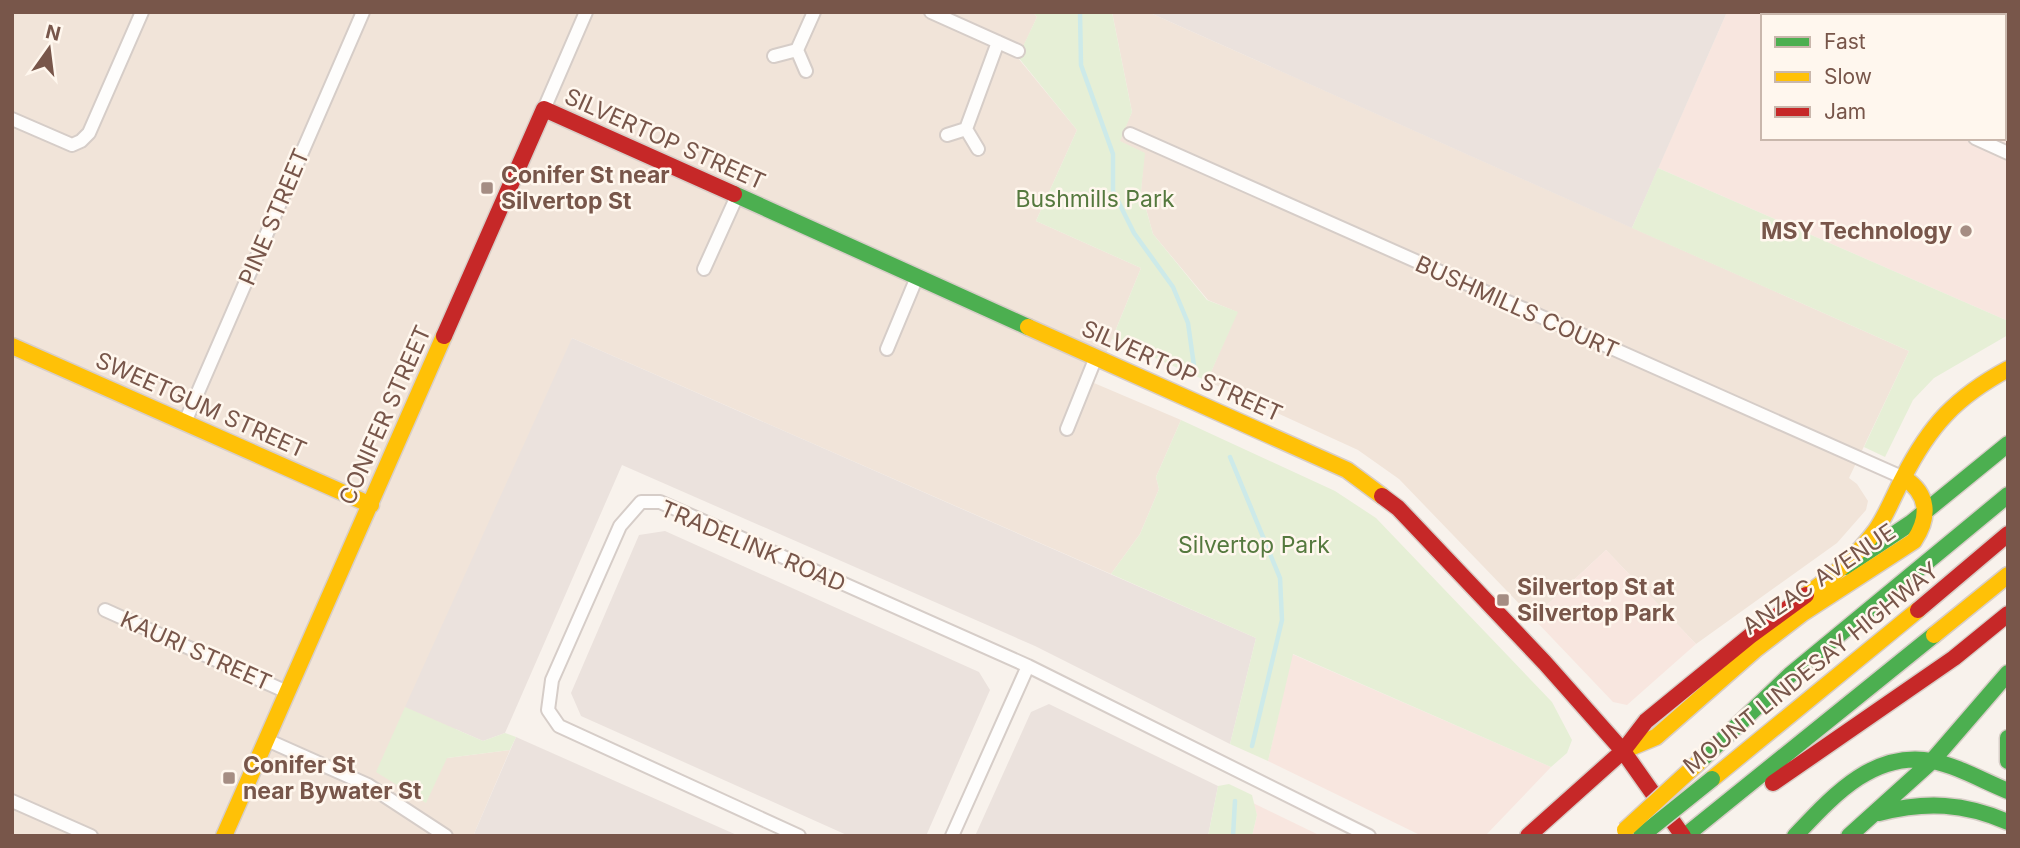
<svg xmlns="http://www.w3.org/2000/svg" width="2020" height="848" font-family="Inter,sans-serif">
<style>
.residential{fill:#f1e4d9}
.commercial{fill:#f8e6df;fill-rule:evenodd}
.industrial{fill:#ebe2dd}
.green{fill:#e6efd6}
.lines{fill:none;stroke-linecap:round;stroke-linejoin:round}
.stream{stroke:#cdeae9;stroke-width:4.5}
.street-casing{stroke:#d6cdc8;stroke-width:16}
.fast-casing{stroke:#d8cec8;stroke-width:19}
.slow-casing{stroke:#d8cec8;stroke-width:19}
.jam-casing{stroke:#d8cec8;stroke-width:19}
.street{stroke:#fefdfc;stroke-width:12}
.fast{stroke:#4caf50;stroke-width:16}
.slow{stroke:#ffc107;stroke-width:16}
.jam{stroke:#c62828;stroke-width:16}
.fast-bridge-casing{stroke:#dacfc9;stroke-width:19;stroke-linecap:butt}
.slow-bridge-casing{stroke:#dacfc9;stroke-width:19;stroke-linecap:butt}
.fast-bridge{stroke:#4caf50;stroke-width:16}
.slow-bridge{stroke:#ffc107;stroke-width:16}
.poi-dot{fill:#a58d83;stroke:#fff7ee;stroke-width:2.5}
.labels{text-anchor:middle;stroke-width:5;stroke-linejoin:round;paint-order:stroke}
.street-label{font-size:23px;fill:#78564a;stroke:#fff7ee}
.poi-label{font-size:23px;font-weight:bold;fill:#78564a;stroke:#fff7ee;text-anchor:start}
.park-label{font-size:23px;fill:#55793e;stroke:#fff7ee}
</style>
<rect width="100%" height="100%" fill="#f8f2ec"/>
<path class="residential" d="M12,12H1033L1037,17L1018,58L1077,130L1036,221L1141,268L1094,383L1181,420L1156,477L1159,489L1140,534L1111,574L572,338L447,758L510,750L474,834L12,836Z
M1112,12H1148L1909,351L1849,478L1857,484L1868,501L1866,510L1837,543L1696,644L1606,550L1533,618L1399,479L1358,450L1207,381L1237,312L1208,300L1153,234L1141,191L1144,153L1119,141L1132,112Z"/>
<path class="commercial" d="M1727,12H2008V321L1658,168ZM1763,16H2004V138H1763Z
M1606,550L1696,644L1627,705L1613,702L1533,618Z
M1292,654L1551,767L1485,836H1422L1268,761Z
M1253,803L1321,836H1252L1257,815Z"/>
<path class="industrial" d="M1148,12H1727L1632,228Z
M572,338L1256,638L1230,744L1035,646L622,465L505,733L483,741L405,707Z
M665,531L979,672L990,690L926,836H849L581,716L571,693L639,535Z
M1049,704L1218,786L1208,836H975L1031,712Z
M516,737L739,836L474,834Z"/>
<path class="green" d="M1033,12H1112L1132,112L1120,141L1145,153L1141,191L1153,234L1207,300L1238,312L1207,381L1112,339L1141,268L1036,221L1077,130L1018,57L1037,17Z
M1658,168L2008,321V335L1934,378L1913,400L1885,457L1864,447L1909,351L1632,228Z
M1181,420L1335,491L1376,518L1552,702L1572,740L1567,753L1551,767L1293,654L1268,761L1230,744L1256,638L1111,574L1140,534L1159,489L1156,477Z
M405,707L483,741L505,733L516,737L510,750L447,758L426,803L376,772Z
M1229,784L1252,795L1257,815L1252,836H1208L1218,786Z"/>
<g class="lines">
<path class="stream" d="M1080,12L1081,65L1113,154V191L1134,233L1173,287L1188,323L1195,373
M1230,457L1280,578L1282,620L1252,746
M1233,836L1235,801"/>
<g class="street-casing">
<path id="street" d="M931,12L1018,51
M797,50L814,12
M774,56L797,50L806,71
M544,109L586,12
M12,119L72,145L81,141L89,133L142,12
M966,129L998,42
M1130,134L1904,478
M947,135L966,129L978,149
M1975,138L2008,153
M704,269L737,196
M887,349L917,277
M185,422L363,12
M1067,429L1096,357
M105,610L287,692
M267,740L368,785L446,836
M12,801L91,836
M799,836L559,726L548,710L552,680L620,526L641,502H660L1028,666L1369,836
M952,836L1028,666"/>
</g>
<g class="fast-casing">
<path id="fast" d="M734,194L1028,327
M1845,567L1911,523L2008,444
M2008,738V761
M1699,762L1790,675L2008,495
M1879,813C1926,801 1964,803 2008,822
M1685,836L1934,635
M1795,836C1832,797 1873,750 1932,761C1958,766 1983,781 2008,791
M1849,836L1932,761L2008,673"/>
</g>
<g class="slow-casing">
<path id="slow" d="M1028,327L1347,470L1382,496
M12,346L371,505
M1806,595C1833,576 1856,557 1876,530C1887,514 1894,495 1903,478C1930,425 1956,397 2008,369
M1934,635L2008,575
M1625,750L1656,737L1755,650L1803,613L1914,541C1930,517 1929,494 1904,478
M1712,779L1918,610
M224,836L444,336"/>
</g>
<g class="jam-casing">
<path id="jam" d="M444,336L544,109L734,194
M1382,496L1398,508L1545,663L1623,751L1683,836
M1918,610L2008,534
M1773,783L1954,658L2008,614
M1528,836L1623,751L1646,721L1750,636L1806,595"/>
</g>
<use href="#street" class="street"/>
<use href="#fast" class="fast"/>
<use href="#slow" class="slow"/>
<use href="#jam" class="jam"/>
<g class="fast-bridge-casing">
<path id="fast-bridge" d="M1641,836L1712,779"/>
</g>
<g class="slow-bridge-casing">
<path id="slow-bridge" d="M1625,830L1699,762"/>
</g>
<use href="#fast-bridge" class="fast-bridge"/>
<use href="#slow-bridge" class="slow-bridge"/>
</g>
<g class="poi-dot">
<rect x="480" y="181" width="14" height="14" rx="3.5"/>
<circle cx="1966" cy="231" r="7"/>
<rect x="1496" y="593" width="14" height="14" rx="3.5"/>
<rect x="222" y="771" width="14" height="14" rx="3.5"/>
</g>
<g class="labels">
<g class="street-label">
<text transform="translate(665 139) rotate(24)" y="8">SILVERTOP STREET</text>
<text transform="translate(274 217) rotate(-67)" y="8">PINE STREET</text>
<text transform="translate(1517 307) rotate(24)" y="8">BUSHMILLS COURT</text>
<text transform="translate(1182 371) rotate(24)" y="8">SILVERTOP STREET</text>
<text transform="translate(201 405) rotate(24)" y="8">SWEETGUM STREET</text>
<text transform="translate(385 415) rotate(-66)" y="8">CONIFER STREET</text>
<text transform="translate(753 546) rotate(23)" y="8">TRADELINK ROAD</text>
<text transform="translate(1819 579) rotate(-34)" y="8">ANZAC AVENUE</text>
<text transform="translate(196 651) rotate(24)" y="8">KAURI STREET</text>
<text transform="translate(1811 668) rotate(-39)" y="8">MOUNT LINDESAY HIGHWAY</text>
</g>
<g class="poi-label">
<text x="501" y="183">Conifer St near<tspan x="501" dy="26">Silvertop St</tspan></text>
<text x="1952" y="239" text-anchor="end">MSY Technology</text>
<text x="1517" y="595">Silvertop St at<tspan x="1517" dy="26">Silvertop Park</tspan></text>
<text x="243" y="773">Conifer St<tspan x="243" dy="26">near Bywater St</tspan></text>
</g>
<g class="park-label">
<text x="1095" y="207">Bushmills Park</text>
<text x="1254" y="553">Silvertop Park</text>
</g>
</g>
<rect width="2020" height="848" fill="none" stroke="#78564a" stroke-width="28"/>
<rect x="1761" y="14" width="245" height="126" fill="#fff7ee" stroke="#c9b7ac" stroke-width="2"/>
<rect x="1775" y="37" width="35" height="10" fill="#4caf50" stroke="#c9b7ac" stroke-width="2"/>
<text x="1824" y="49" font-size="21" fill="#78564a">Fast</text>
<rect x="1775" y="72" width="35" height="10" fill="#ffc107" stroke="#c9b7ac" stroke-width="2"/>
<text x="1824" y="84" font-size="21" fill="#78564a">Slow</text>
<rect x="1775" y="107" width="35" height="10" fill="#c62828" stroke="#c9b7ac" stroke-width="2"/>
<text x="1824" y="119" font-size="21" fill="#78564a">Jam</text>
<g transform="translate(49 49) rotate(14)" stroke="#fff7ee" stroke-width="5" paint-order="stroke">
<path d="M0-5L12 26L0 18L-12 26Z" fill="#78564a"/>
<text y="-10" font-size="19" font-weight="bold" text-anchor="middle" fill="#78564a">N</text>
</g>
</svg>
